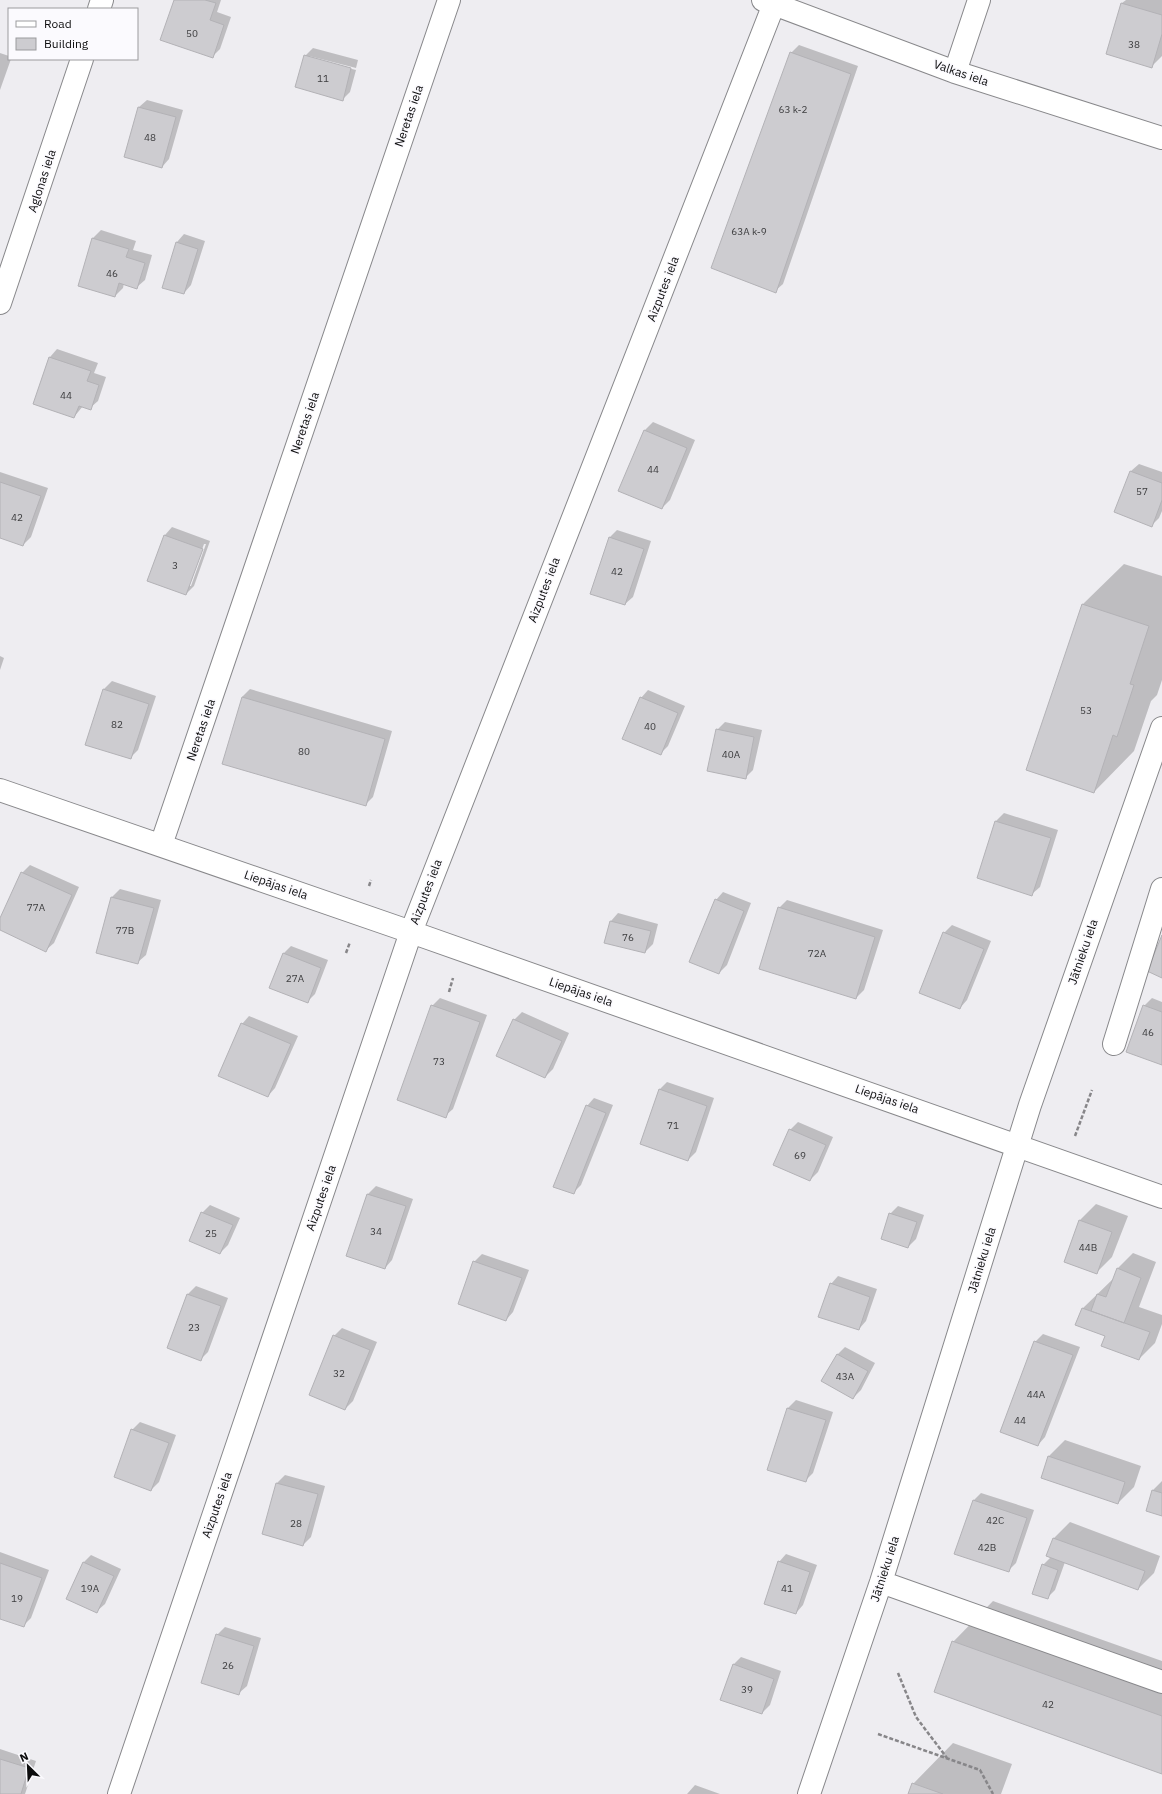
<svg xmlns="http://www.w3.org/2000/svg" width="1162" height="1794" font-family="'IBM Plex Sans',sans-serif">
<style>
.shadow{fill:#0003;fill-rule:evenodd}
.building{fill:#cdccd0;stroke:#b3b2b6}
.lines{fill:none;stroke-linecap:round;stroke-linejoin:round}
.minor-casing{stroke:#88888b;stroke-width:24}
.path{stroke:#878689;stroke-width:2.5;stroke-dasharray:4 2;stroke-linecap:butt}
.minor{stroke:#fff;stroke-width:22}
.labels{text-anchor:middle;stroke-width:3;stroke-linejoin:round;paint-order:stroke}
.number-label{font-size:10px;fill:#3c3c3e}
.street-label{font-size:12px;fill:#0c0c0d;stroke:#fbfafe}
</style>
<rect width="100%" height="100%" fill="#eeedf1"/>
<path class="shadow" d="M175,0H221L217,12L231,17L220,49L212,57Z
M1126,0H1162V56L1151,67L1122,3Z
M799,45L858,66L783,284L775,291L791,53Z
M313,48L358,60L356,68L309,56V58L356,70L350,92L342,100L305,56Z
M0,53L9,56V59H11L0,90Z
M147,100L183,110L169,159L162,167L139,107Z
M101,230L136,241L133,250L152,255L145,280L137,287L124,283L123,288L115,296L79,286L93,238Z
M184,234L205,241L191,285L184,293L163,287L177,242Z
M57,349L98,363L94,373L106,377L98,401L90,408L83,406L74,417L34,403L50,357Z
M653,422L695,440L670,500L662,508L620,490L645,430Z
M1139,464L1162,472V511L1159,518L1151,526L1131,471Z
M0,472L48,488L31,537L23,545L0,537Z
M172,527L210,541L194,586L186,594L149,580L165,535ZM204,544H206L191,586H189Z
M617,530L651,541L633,597L625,604L609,538Z
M1124,564L1162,576V680L1157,695L1151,701L1134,751L1094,792L1027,770L1083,604Z
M0,656L4,658L0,670Z
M112,681L156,696L138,750L130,758L86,744L104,689Z
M250,689L392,731L373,797L365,805L242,697Z
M648,690L685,706L668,746L660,754L641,698Z
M725,722L762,730L753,770L745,778L717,730Z
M1004,813L1058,830L1040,887L1032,894L978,877L996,821Z
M30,865L79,887L54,943L46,950L0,929V921L22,873Z
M120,889L161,900L146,955L138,962L97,952L112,897Z
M723,892L751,903L727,965L719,973L716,900Z
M787,900L883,930L864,990L856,998L779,908Z
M618,913L658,924L653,944L645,952L611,921Z
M952,925L991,941L967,1000L960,1008L944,933Z
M291,946L328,960L315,994L307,1002L283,954Z
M440,998L487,1015L453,1109L445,1116L432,1006Z
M1152,998L1162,1002V1064L1144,1006Z
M522,1012L569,1033L553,1069L545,1077L498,1056L514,1020Z
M249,1016L298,1036L275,1088L268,1096L242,1024Z
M667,1082L714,1098L696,1152L688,1160L659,1090Z
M594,1098L613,1105L581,1185L573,1193L587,1106Z
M798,1122L833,1137L818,1172L810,1180L790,1130Z
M376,1186L413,1199L392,1260L385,1268L368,1194Z
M1096,1204L1128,1216L1112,1257L1096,1273L1065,1262L1080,1220Z
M210,1205L240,1218L228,1245L220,1253L202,1213Z
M898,1206L924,1215L916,1239L908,1247L890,1214Z
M1133,1253L1156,1262L1139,1307L1162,1315V1324L1155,1343L1139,1359L1106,1335L1077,1325L1083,1308L1114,1278L1117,1269Z
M482,1254L529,1270L513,1312L506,1320L474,1262Z
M838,1276L877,1289L866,1321L859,1329L831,1284Z
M196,1286L228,1298L208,1352L200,1360L168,1348L188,1294Z
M342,1328L377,1342L353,1401L345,1409L334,1336Z
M1043,1334L1080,1347L1045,1437L1038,1445L1035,1342Z
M845,1347L875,1363L861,1390L853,1398L837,1355Z
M796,1400L833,1412L813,1473L805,1481L768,1469L788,1408Z
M140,1422L176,1435L159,1482L151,1490L132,1430Z
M1065,1440L1141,1466L1134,1487L1118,1503L1042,1477L1049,1456Z
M285,1475L325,1486L311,1537L303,1545L263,1534L277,1483Z
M1162,1481V1515L1153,1490Z
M981,1493L1034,1510L1016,1563L1008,1571L973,1501Z
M1070,1522L1160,1556L1154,1573L1138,1589L1065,1562L1055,1590L1048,1597L1043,1565L1051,1557L1048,1556L1054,1538Z
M0,1552L49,1570L31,1618L23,1626L0,1618Z
M786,1554L817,1565L803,1605L796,1613L779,1562Z
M91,1555L121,1569L105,1604L97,1611L83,1563Z
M993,1601L1162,1661V1773L953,1642Z
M225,1627L261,1638L247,1686L239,1693L217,1635Z
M741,1657L781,1671L770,1705L762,1713L733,1665Z
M953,1743L1012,1764L1001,1794H909L913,1784Z
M0,1749L36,1761L25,1794H0Z
M695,1785L720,1794H687Z"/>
<path class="building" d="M174,0H205L216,3L210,20L224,25L213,58L160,40Z
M1121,3L1162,15V34L1152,68L1106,54Z
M790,52L851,74L776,293L711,268Z
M304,55L351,68L343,101L295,87Z
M138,107L176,117L162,168L124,157Z
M92,238L129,249L126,257L145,263L137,289L119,283L115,297L78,286Z
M176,242L198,249L184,294L162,288Z
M49,357L91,371L87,381L99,385L91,410L79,406L74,418L33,404Z
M644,430L687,448L662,509L618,491Z
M1130,471L1162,483V500L1152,527L1114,512Z
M0,482L41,496L23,546L0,538Z
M164,535L203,549L186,595L147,581Z
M609,537L644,549L625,605L590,594Z
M1082,604L1149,626L1130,684L1134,685L1117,737L1113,735L1094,793L1026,770Z
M103,689L149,704L131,759L85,745Z
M242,697L385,739L366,806L222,764Z
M640,697L678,713L661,755L622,739Z
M716,729L754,737L746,779L707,771Z
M995,821L1051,838L1032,896L977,878Z
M21,872L72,895L46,952L0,930V918Z
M111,897L154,908L138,964L96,953Z
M715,899L744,911L719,974L689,962Z
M778,907L875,937L856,999L759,969Z
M610,921L651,931L645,953L604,943Z
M943,932L984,949L960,1009L919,993Z
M1162,935V978L1147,971Z
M283,953L321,968L308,1003L269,988Z
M431,1005L480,1022L446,1118L397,1100Z
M1143,1005L1162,1012V1065L1126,1052Z
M513,1019L562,1041L545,1078L496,1056Z
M241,1023L291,1044L268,1097L218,1076Z
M659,1089L707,1106L688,1161L640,1144Z
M586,1105L606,1113L574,1194L553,1187Z
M789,1129L826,1145L810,1181L773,1165Z
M367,1194L406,1206L385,1269L346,1256Z
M201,1212L233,1225L220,1254L189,1241Z
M889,1213L917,1222L908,1248L881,1239Z
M1079,1220L1112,1232L1097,1274L1064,1262Z
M473,1261L522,1278L506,1321L458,1304Z
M1117,1268L1141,1278L1124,1323L1091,1311L1097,1294L1106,1297Z
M830,1283L870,1297L859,1330L818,1317Z
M187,1294L221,1306L201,1361L167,1348Z
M1082,1308L1150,1332L1139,1360L1101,1346L1105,1336L1075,1325Z
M333,1335L370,1350L345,1410L309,1395Z
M1034,1341L1073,1355L1038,1446L1000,1432Z
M837,1354L868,1371L853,1399L821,1381Z
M787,1408L826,1420L806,1482L767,1470Z
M131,1429L169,1443L151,1491L114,1477Z
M1048,1456L1125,1482L1118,1504L1041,1478Z
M276,1483L318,1494L303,1546L262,1534Z
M1152,1490L1162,1493V1516L1146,1511Z
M973,1500L1027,1518L1009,1572L954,1554Z
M1053,1538L1145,1571L1138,1590L1046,1556Z
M778,1561L810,1572L796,1614L764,1604Z
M83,1562L114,1576L97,1613L66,1599Z
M0,1563L42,1578L24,1627L0,1619Z
M1042,1564L1058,1570L1048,1599L1032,1594Z
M216,1634L254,1646L239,1695L201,1683Z
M952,1641L1162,1716V1774L934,1692Z
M733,1664L774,1679L762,1714L720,1700Z
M0,1759L29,1768L21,1794H0Z
M912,1783L943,1794H908Z"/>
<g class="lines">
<g class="minor-casing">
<path id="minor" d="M763,0L955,72L1162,138
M99,9L102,0
M955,72L979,0
M0,303L82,59
M0,790L411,932L1162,1197
M161,845L449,0
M1114,1044L1162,889
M881,1582L1162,1682
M119,1794L411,932L774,4
M809,1794L881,1582L1030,1105L1162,728"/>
</g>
<path class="path" d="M369,886L371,880
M346,953L350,942
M449,992L453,978
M1075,1136L1092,1090
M898,1673L916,1717L947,1758
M878,1734L980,1770L993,1794"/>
<use href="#minor" class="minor"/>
</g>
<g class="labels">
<g class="number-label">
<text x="192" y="37">50</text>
<text x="1134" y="48">38</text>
<text x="323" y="82">11</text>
<text x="793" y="113">63 k-2</text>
<text x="150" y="141">48</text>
<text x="749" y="235">63A k-9</text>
<text x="112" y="277">46</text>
<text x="66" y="399">44</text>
<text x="653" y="473">44</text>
<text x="1142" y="495">57</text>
<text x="17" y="521">42</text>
<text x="175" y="569">3</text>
<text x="617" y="575">42</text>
<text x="1086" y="714">53</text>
<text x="117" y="728">82</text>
<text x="650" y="730">40</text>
<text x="304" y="755">80</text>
<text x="731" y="758">40A</text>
<text x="36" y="911">77A</text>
<text x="125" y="934">77B</text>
<text x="628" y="941">76</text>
<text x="817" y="957">72A</text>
<text x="295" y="982">27A</text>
<text x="1148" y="1036">46</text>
<text x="439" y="1065">73</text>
<text x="673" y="1129">71</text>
<text x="800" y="1159">69</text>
<text x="376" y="1235">34</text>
<text x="211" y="1237">25</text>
<text x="1088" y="1251">44B</text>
<text x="194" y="1331">23</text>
<text x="339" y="1377">32</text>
<text x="845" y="1380">43A</text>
<text x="1036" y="1398">44A</text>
<text x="1020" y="1424">44</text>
<text x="995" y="1524">42C</text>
<text x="296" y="1527">28</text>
<text x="987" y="1551">42B</text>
<text x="90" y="1592">19A</text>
<text x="787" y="1592">41</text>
<text x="17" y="1602">19</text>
<text x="228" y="1669">26</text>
<text x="747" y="1693">39</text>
<text x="1048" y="1708">42</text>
</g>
<g class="street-label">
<text transform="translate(961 73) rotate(19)" y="4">Valkas iela</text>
<text transform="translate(409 116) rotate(-71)" y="4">Neretas iela</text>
<text transform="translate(42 181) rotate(-72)" y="4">Aglonas iela</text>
<text transform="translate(663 289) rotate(-69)" y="4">Aizputes iela</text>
<text transform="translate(305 423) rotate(-71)" y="4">Neretas iela</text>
<text transform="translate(544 590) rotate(-69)" y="4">Aizputes iela</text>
<text transform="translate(201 730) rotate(-71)" y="4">Neretas iela</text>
<text transform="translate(276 885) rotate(19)" y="4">Liepājas iela</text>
<text transform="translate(426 892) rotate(-69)" y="4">Aizputes iela</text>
<text transform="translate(1083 952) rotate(-71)" y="4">Jātnieku iela</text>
<text transform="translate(581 992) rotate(19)" y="4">Liepājas iela</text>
<text transform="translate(887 1099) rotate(19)" y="4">Liepājas iela</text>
<text transform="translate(321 1198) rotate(-71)" y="4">Aizputes iela</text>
<text transform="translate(982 1260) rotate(-73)" y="4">Jātnieku iela</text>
<text transform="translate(217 1505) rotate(-71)" y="4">Aizputes iela</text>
<text transform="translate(885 1569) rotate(-72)" y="4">Jātnieku iela</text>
</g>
</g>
<rect x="8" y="8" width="130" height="52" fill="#fbfafe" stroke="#9b9b9e"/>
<rect x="16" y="21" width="20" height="6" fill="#ffffff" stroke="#9b9b9e"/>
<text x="44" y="28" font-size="12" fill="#0c0c0d">Road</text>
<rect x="16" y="38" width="20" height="12" fill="#cdccd0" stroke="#9b9b9e"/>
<text x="44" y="48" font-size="12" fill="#0c0c0d">Building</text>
<g transform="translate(28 1766) rotate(336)" stroke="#fbfafe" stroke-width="3" paint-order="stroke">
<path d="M0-3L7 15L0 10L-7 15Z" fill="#0c0c0d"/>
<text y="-6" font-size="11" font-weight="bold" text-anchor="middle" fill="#0c0c0d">N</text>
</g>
</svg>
